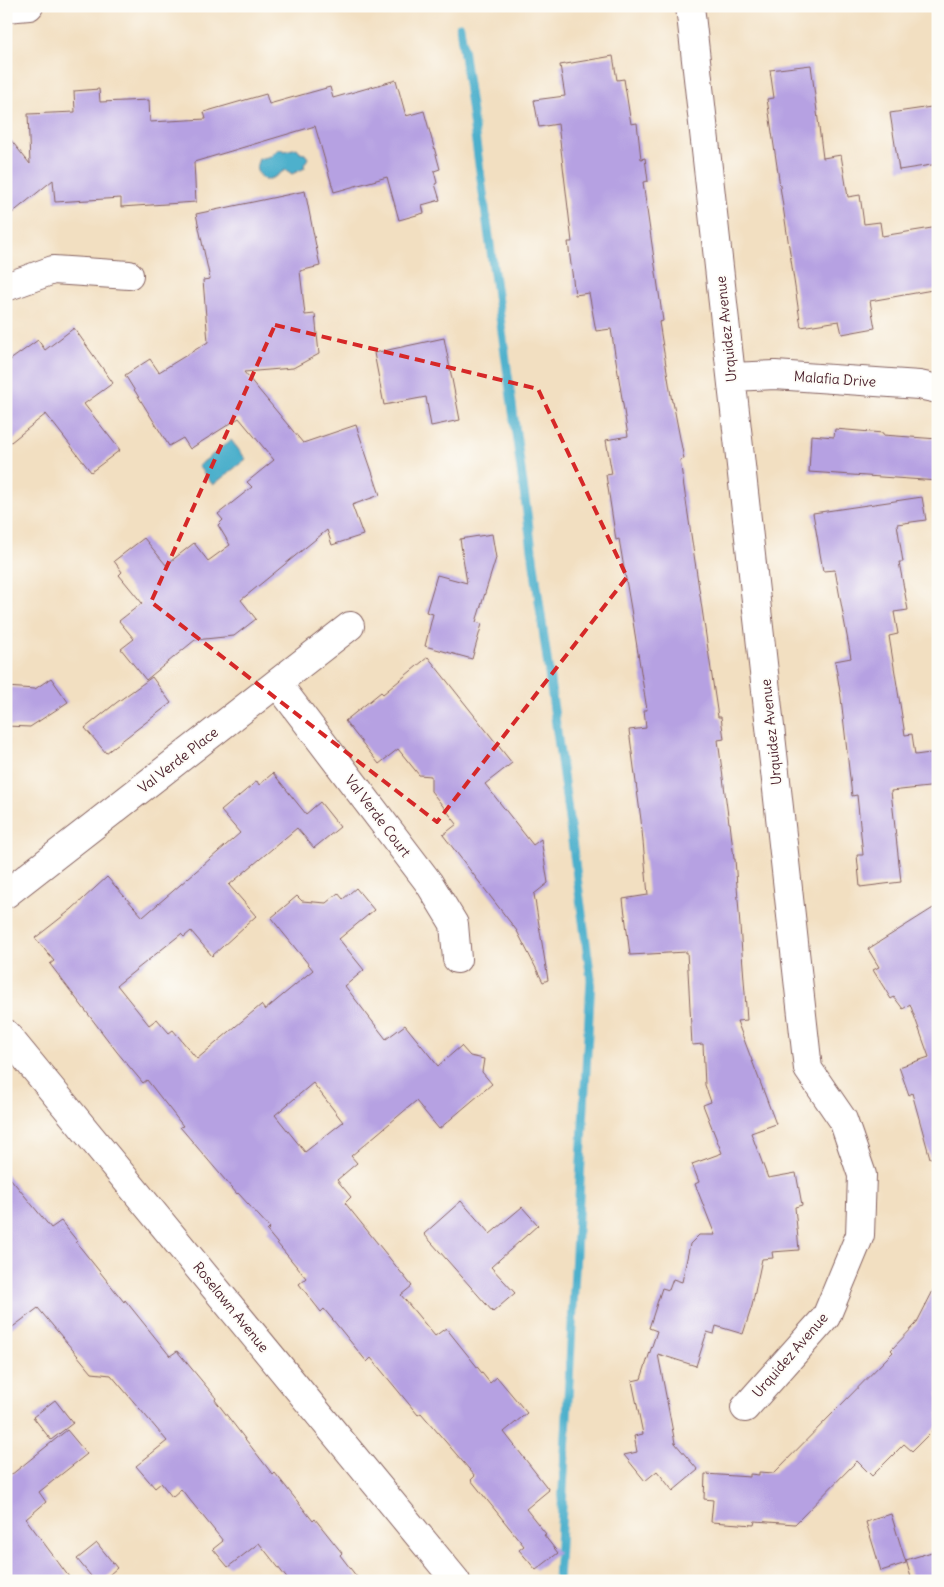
<svg xmlns="http://www.w3.org/2000/svg" width="944" height="1587" font-family="Delius,sans-serif">
<style>
.water{fill:#4db0cc;stroke:#4c687c}
.lines{fill:none;stroke-linecap:round;stroke-linejoin:round}
.stream{stroke:#4db0cc;stroke-width:9}
.building{fill:#b6a1e2;fill-rule:evenodd}
.minor-casing{stroke:#856260;stroke-width:30}
.major-casing{stroke:#856260;stroke-width:30}
.minor{stroke:#fff;stroke-width:28}
.major{stroke:#fff;stroke-width:28}
.marked{fill:none;stroke:#d62828;stroke-width:4;stroke-dasharray:10 6;stroke-linejoin:round}
.labels{text-anchor:middle;stroke-width:4;stroke-linejoin:round;paint-order:stroke}
.street-label{font-size:14px;fill:#4a1f2b;stroke:#fdfcf7}
</style>
<rect width="100%" height="100%" fill="#fdfcf7"/>
<filter id="ink" filterUnits="userSpaceOnUse"><feTurbulence type="fractalNoise" baseFrequency=".02" numOctaves="2"/><feDisplacementMap in="SourceGraphic" scale="10" xChannelSelector="R" yChannelSelector="G"/><feConvolveMatrix kernelMatrix="1 2 1 2 8 2 1 2 1" color-interpolation-filters="sRGB"/></filter>
<filter id="wash" filterUnits="userSpaceOnUse"><feTurbulence type="fractalNoise" baseFrequency=".0096" numOctaves="4" result="noise"/><feDisplacementMap in="SourceGraphic" scale="20" xChannelSelector="R" yChannelSelector="G"/><feGaussianBlur stdDeviation="1.12" result="paint"/><feColorMatrix in="noise" values="0 0 0 0 0 0 0 0 0 0 0 0 0 0 0 0 0 1.4 0 .05"/><feComposite in="paint" operator="in"/></filter>
<g filter="url(#wash)">
<rect width="100%" height="100%" fill="#f2dfc1"/>
<path class="water" d="M297,148L301,153L305,154L308,158L304,165L305,168L292,174L286,170C277,174 277,178 265,180C257,174 254,169 259,159L271,156L277,150L281,149L285,151Z
M231,440L246,459L213,485L198,466Z"/>
<g class="lines">
<path class="stream" d="M460,26L591,979L558,1581"/>
</g>
<g id="blocks">
<path class="building" d="M613,56L617,80L624,79L631,124L637,123L641,159L645,158L648,181L643,182L663,321L659,322L672,402H673L684,459L680,460L718,717H721L724,739L718,740L729,823H730L734,859H735L747,1020L737,1021L776,1124L751,1133L768,1178L796,1173L802,1205L795,1207L799,1250L772,1252L773,1258L762,1259L752,1306L743,1334L716,1326L714,1334L707,1332L696,1366L658,1354L675,1443L698,1470L673,1491L657,1471L645,1481L624,1455L637,1452L634,1436L643,1434L632,1381L641,1379L657,1331L649,1328L662,1288L669,1290L673,1279L682,1282L690,1244L699,1235H715L695,1184L699,1182L692,1164L722,1153L703,1105L711,1102L705,1085L703,1044L692,1045L687,952L630,955L623,899L648,895L641,820L629,730L646,728L644,710H647L631,609L619,539L616,540L606,475L612,474L606,440L628,436L611,329L596,331L589,293L575,295L568,242H572L558,124L539,127L534,100L565,96L560,65Z
M811,65L823,158L841,155L848,197L860,195L864,224L880,222L882,236L938,227V289L870,301L875,328L842,334L839,321L801,327L767,99L774,98L770,70Z
M396,80L406,116L424,111L440,169L434,171L437,183L435,184L440,200L422,205L424,213L399,220L387,177L334,192L315,126L194,162L196,202L121,207V198L55,202L53,180L6,218V134L30,164L28,114L75,112L74,91L99,89L100,102L149,100L150,122L206,119L204,112L266,94L269,104L330,87L333,98Z
M938,106V164L899,170L890,113Z
M305,191L320,266L300,271L305,315L315,314L319,354L293,368L244,372L303,443L356,425L380,495L352,505L363,535L332,545L327,530L241,600L256,619L234,636L195,640L146,680L121,649L134,639L119,621L142,603L119,575L122,572L114,561L144,538L166,565L194,543L208,561L230,545L218,525L223,520L218,514L252,487L247,482L274,460L239,418L190,449L183,438L169,446L125,375L150,359L159,372L208,342L203,280L210,279L196,214Z
M74,328L113,383L84,404L120,450L91,472L46,414L6,446V363L38,340L45,350Z
M444,338L460,420L431,426L426,397L384,405L374,353Z
M835,429L883,433V435L938,439V481L809,472L811,435L834,437Z
M922,497L926,520L897,524L903,562H899L908,610L894,612L898,634L889,636L905,735L912,734L915,755L938,752V786L891,791L901,882L860,887L857,855H863L857,795L852,796L841,698L835,661L851,658L835,570L823,571L813,513Z
M492,534L496,558L476,622L482,624L472,659L425,646L433,614L426,612L437,575L467,583L460,539Z
M428,657L512,763L485,784L533,845L541,839L548,883L534,894L548,980L543,982L517,931L443,835L457,824L431,791V776L419,775L398,749L379,764L345,721L381,692L383,694Z
M152,677L171,703L106,753L85,728L116,703Z
M51,678L68,702L30,727L6,726V687L35,689Z
M273,773L306,814L320,802L340,827L314,848L297,828L229,885L256,916L212,956L191,931L184,937L181,934L117,985L149,1025L157,1019L169,1033L173,1030L197,1059L261,1005L265,1010L313,970L271,918L297,896L302,901L326,903L338,893L343,899L356,888L374,910L339,939L364,970L345,986L386,1039L405,1025L438,1066L461,1046L470,1056L484,1059L482,1072L492,1084L439,1129L416,1101L351,1156L357,1163L337,1180L351,1197L345,1203L412,1286L401,1295L435,1336L446,1328L490,1383L497,1377L527,1413L504,1432L549,1490L526,1509L546,1534L544,1535L558,1553L536,1570L519,1550L524,1546L471,1480L475,1476L421,1413L418,1415L371,1358L367,1362L324,1309L321,1312L299,1284L306,1278L267,1231L270,1228L238,1193L237,1194L180,1127L183,1126L147,1080L143,1083L117,1052L50,964L54,961L35,938L72,909L107,877L143,917L240,833L221,811L257,781L259,785ZM313,1083L343,1122L305,1152L275,1115Z
M938,905V1157L930,1158L912,1093L909,1095L899,1067L929,1057L910,1004L903,1009L894,997L891,999L873,970L879,967L868,949Z
M6,1173L51,1228L61,1221L77,1241L76,1242L124,1302L125,1300L170,1356L177,1351L216,1398L215,1400L273,1475L275,1473L313,1521L315,1519L342,1553L340,1555L360,1581H289L259,1543L228,1567L213,1549L223,1541L181,1489L172,1497L161,1483L155,1488L136,1466L167,1441L111,1375L92,1373L38,1308L6,1332Z
M461,1201L490,1234L522,1207L538,1225L491,1267L515,1293L493,1312L424,1234Z
M938,1281V1425L912,1451L904,1444L872,1476L857,1461L795,1524L755,1521L754,1525L711,1522L713,1500L704,1499L705,1474L750,1477V1474L759,1475V1472L774,1473L893,1352L891,1350L916,1324Z
M55,1400L73,1423L51,1440L33,1417Z
M67,1430L87,1454L39,1492L46,1502L26,1519L72,1581H6V1479Z
M891,1514L906,1563L881,1571L866,1522Z
M97,1543L117,1568L102,1581H95L77,1559Z
M938,1550V1581H912L906,1560Z"/>
</g>
</g>
<g filter="url(#ink)">
<use href="#blocks" fill-opacity="0" stroke="#856260" stroke-width="1"/>
<g class="lines">
<g class="minor-casing">
<path id="minor" d="M690,6L808,1069L843,1120L862,1175L860,1235L826,1317L745,1408
M6,287L53,270L129,275
M732,377L775,375L919,385L938,389
M277,683L429,883L454,924L457,959
M6,894L350,626
M6,1034L456,1581"/>
</g>
<g class="major-casing">
<path id="major" d="M6,8L29,6"/>
</g>
<use href="#minor" class="minor"/>
<use href="#major" class="major"/>
</g>
</g>
<path class="marked" d="M275,325L538,389L627,577L437,822L151,602Z"/>
<g class="labels">
<g class="street-label">
<text transform="translate(726 329) rotate(-96)" y="5">Urquidez Avenue</text>
<text transform="translate(835 379) rotate(4)" y="5">Malafia Drive</text>
<text transform="translate(771 732) rotate(-96)" y="5">Urquidez Avenue</text>
<text transform="translate(178 760) rotate(-38)" y="5">Val Verde Place</text>
<text transform="translate(378 816) rotate(53)" y="5">Val Verde Court</text>
<text transform="translate(231 1307) rotate(51)" y="5">Roselawn Avenue</text>
<text transform="translate(790 1355) rotate(-49)" y="5">Urquidez Avenue</text>
</g>
</g>
<rect width="944" height="1587" fill="none" stroke="#fdfcf7" stroke-width="25"/>
</svg>
